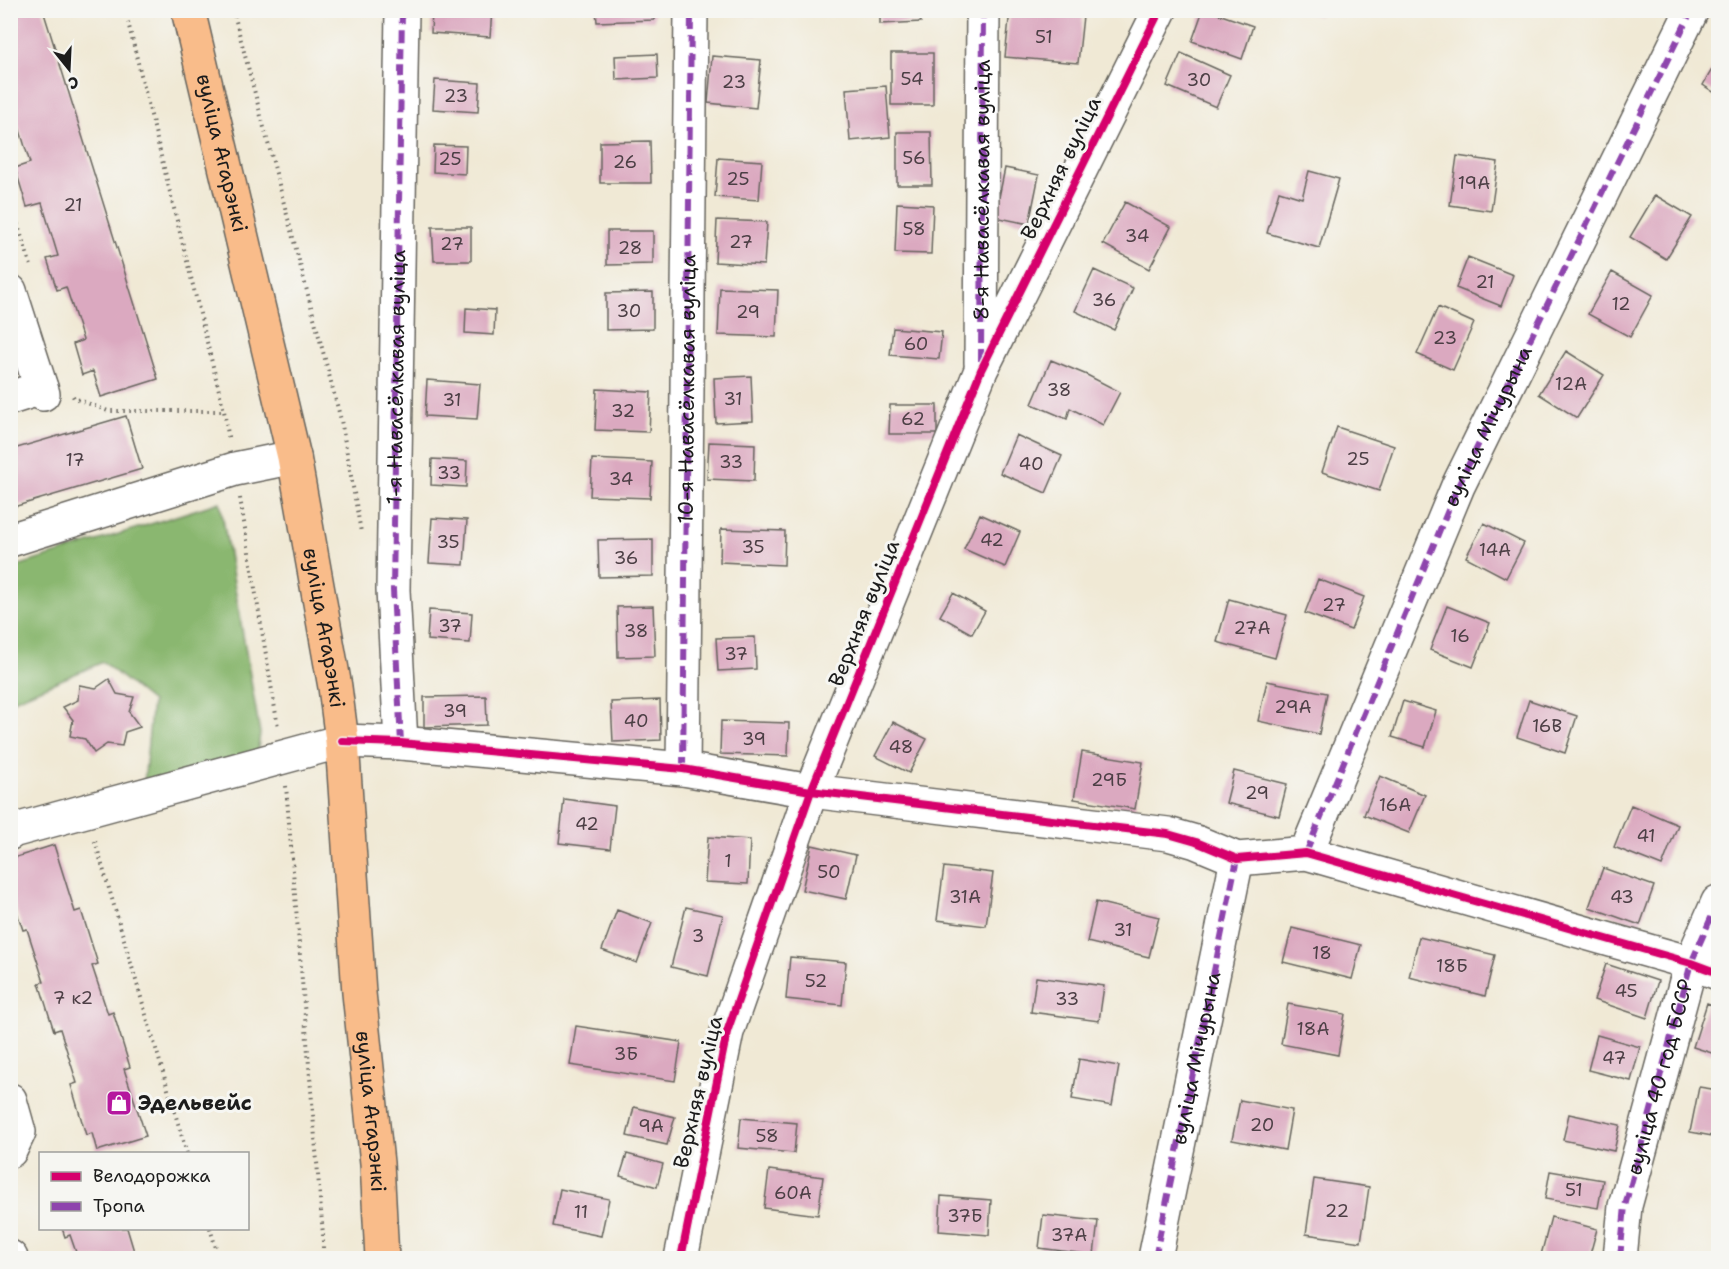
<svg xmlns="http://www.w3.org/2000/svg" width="1729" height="1269" font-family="'Shantell Sans',sans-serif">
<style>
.forest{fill:#8ab76f;stroke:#536a46;stroke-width:1.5}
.building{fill:#dba9c0}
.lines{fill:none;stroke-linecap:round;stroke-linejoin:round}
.minor-casing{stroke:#66645d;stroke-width:36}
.major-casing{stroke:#66645d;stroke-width:36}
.path{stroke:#66645d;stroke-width:4;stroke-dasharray:1.5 4.5;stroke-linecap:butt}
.minor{stroke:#fff;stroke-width:33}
.major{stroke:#f9bc8a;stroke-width:33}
.quiet{stroke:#8e44ad;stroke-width:6;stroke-dasharray:12 6;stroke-linecap:butt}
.cycleway-casing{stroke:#f6f6f2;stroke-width:11}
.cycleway{stroke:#d6006c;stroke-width:8}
.labels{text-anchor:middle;stroke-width:6;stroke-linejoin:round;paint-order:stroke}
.number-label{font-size:18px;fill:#4c3f45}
.street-label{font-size:21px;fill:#1c1c1c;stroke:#f6f6f2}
.poi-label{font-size:21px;font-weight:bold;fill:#1c1c1c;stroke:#f6f6f2;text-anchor:start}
</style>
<rect width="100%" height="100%" fill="#f6f6f2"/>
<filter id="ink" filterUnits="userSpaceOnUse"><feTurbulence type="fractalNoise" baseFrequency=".0167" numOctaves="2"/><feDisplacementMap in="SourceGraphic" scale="12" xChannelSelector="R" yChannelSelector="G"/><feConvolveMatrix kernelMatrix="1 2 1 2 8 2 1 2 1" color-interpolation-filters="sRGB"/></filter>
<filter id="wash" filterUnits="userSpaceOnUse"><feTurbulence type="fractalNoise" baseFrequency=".008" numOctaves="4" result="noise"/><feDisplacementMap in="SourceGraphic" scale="24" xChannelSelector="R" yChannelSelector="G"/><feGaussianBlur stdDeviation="1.35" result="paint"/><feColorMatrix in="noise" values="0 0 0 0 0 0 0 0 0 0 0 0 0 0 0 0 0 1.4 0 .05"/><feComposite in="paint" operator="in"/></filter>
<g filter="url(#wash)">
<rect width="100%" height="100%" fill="#f0e9d5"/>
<path class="forest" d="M220,502L260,733L256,764L144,783L152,702L103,662L11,701V568Z"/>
<g id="blocks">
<path class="building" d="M10,10H43L158,379L101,397L93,371L82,375L73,344L83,340L66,287L57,290L47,259L58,256L42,203L27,207L15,168L30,163L15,114L10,115Z
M432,10H492L490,37L431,33Z
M596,10H654V20L597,22Z
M716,10H756V16L716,13Z
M880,10H920L921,22L880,24Z
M1010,10L1083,16L1078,63L1005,57Z
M1203,10H1207L1253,26L1242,59L1192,41Z
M1293,10H1320L1319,16Z
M891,53H933V105H891Z
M1181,53L1230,75L1216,107L1167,86Z
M657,54L658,78L616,80L615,56Z
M712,56L761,60L756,108L708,103Z
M1718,59V95L1703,85Z
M435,80L480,83L478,112L433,109Z
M886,86L890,137L850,141L846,89Z
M897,132H931L932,185H897Z
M650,141L651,183H600V142Z
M434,145L466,146L465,174L433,172Z
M1457,156L1498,162L1491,211L1450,205Z
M718,158L762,161L759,200L715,197Z
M1005,168L1039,175L1029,224L995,217Z
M1309,171L1339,179L1319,248L1267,233L1279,191L1302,198Z
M1655,195L1692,217L1666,259L1630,237Z
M1125,202L1171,227L1149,269L1103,244Z
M897,203L933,205L931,254L895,253Z
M717,220L767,222L764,265L715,262Z
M432,227H471V261H434Z
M607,231H653V264L607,265Z
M1468,257L1513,275L1501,306L1456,288Z
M1094,270L1133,288L1114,330L1075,311Z
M1612,272L1653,295L1630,337L1588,314Z
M720,288L778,290L776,337L718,335Z
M653,292V329L606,330V293Z
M1438,307L1474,323L1453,370L1417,354Z
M466,308L495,310L494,335L465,333Z
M893,328L942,332L939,359L890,355Z
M1566,351L1604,375L1577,418L1539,394Z
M1051,360L1087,375L1120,392L1103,425L1070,408L1067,419L1032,404Z
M751,376L753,421L716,423L714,378Z
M427,380L480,384L477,419L425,416Z
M597,389L651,392L649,432L595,430Z
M890,405H937V434H889Z
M126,416L142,469L10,508V450Z
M1337,427L1394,446L1379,491L1322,472Z
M1016,435L1062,456L1046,493L1000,473Z
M709,442L755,444L754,481L707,479Z
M432,459L467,461L466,487L431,485Z
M592,459L652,462L650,498L590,496Z
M980,514L1020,532L1005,567L964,549Z
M432,518L467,520L464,565L429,563Z
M1484,523L1524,543L1506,578L1466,557Z
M721,529L785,531L784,565L720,562Z
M653,539V576L599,577L598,540Z
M1318,579L1364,597L1351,630L1305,613Z
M953,593L985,611L972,634L940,616Z
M1229,599L1287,615L1275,658L1217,642Z
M653,606L655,656L618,657L617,607Z
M1447,606L1490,623L1473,667L1430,650Z
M429,610L472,613L470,643L427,640Z
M755,637L756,669L718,671L716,638Z
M109,679L117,694L134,697L129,712L140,727L125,732L122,746L107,744L94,753L85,739L70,736L73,720L63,707L78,700L79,685L96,688Z
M1267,681L1327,693L1319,734L1258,721Z
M486,696L487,725L424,727V697Z
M660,700L661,740L613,742L611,702Z
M1529,700L1577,716L1565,753L1517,737Z
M1403,701L1436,711L1425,747L1392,737Z
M721,721L789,723L788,756L720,754Z
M893,722L927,739L909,773L875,756Z
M1082,752L1143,762L1135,809L1074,799Z
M1234,771L1287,784L1279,816L1226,803Z
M1380,776L1425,795L1409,833L1364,815Z
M564,799L615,806L610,849L559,843Z
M1631,805L1678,825L1662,866L1614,847Z
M708,837L750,840L748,884L705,882Z
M54,845L75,912L81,910L98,964L92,966L108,1014L113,1012L130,1067L124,1069L146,1136L97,1151L92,1133L86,1135L71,1085L77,1083L60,1029L54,1031L39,983L44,982L27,929L23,930L10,892V880L13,879L10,872V859Z
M812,845L856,855L846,899L802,890Z
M944,867L993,873L986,926L937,920Z
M1603,868L1654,886L1640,925L1589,907Z
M1096,902L1159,917L1149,957L1087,942Z
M686,907L723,915L708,976L671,967Z
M617,910L652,923L637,963L602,950Z
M1292,928L1361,945L1352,979L1283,962Z
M1419,937L1495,955L1485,996L1409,977Z
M790,957L846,962L842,1005L786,999Z
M1606,964L1658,981L1647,1018L1594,1000Z
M1036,977L1104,986L1099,1021L1031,1012Z
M1707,1003L1718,1007V1055L1693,1047Z
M1288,1004L1345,1014L1338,1055L1281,1044Z
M576,1026L681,1042L675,1081L570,1065Z
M1597,1035L1640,1047L1631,1081L1588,1070Z
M1079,1059L1119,1066L1112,1106L1072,1099Z
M1699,1087L1718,1090V1137L1690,1132Z
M1240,1100L1292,1110L1285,1150L1232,1140Z
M634,1107L675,1117L667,1145L627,1136Z
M1569,1114L1620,1125L1614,1151L1563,1140Z
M741,1118L797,1123L794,1153L738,1148Z
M627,1154L663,1164L657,1187L620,1176Z
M769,1170L823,1177L818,1215L764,1208Z
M1550,1171L1603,1180L1598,1208L1545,1199Z
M1314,1179L1369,1187L1361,1242L1306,1234Z
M560,1189L609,1199L601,1236L553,1226Z
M941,1196L991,1200L989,1235L939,1231Z
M1043,1215L1098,1221L1094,1255L1039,1248Z
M1551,1217L1597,1229L1589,1258H1554L1541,1255Z
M62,1228H127L136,1258H78L70,1235L65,1237Z"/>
</g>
</g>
<g filter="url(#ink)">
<use href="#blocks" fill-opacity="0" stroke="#66645d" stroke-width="1.5"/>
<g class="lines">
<g class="minor-casing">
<g id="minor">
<path d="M10,291L43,394"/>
<path d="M981,363L983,10"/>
<path d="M10,398L41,388"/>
<path d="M10,540L235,469L294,457"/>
<path id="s1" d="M401,743L393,590L402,10"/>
<path id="s2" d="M683,769L691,10"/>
<path d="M10,833L12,831L342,741L401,743L683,769L811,791L1168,834L1196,842L1237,859L1306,853L1691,963L1718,973"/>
<path id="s3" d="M1306,853L1458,486L1692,10"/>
<path d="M10,1100L19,1132L10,1151"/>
<path d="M10,1257L11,1258"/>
<path d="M681,1258L727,1032L811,791L981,370L1160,10"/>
<path id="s4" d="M1155,1258L1237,859"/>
<path id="s5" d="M1620,1258L1625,1206L1691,963L1718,902"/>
</g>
</g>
<g class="major-casing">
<g id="major">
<path id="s6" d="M188,10L294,457L335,687L342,741L359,993L377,1163L382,1258"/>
</g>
</g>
<path class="path" d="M125,10L224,411L229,440
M233,10L341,420L361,532
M10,201L32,269
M73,396L74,398L108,411H224
M240,498L278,727
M286,786L323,1235V1258
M95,841L187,1154
M210,1228L219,1258"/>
<use href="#minor" class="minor"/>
<use href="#major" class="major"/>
<g class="quiet">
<path id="s7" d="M981,361L983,10"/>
<path d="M401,743L393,590L402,10"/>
<path d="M683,769L691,10"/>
<path d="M1306,853L1458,486L1692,10"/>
<path d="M1155,1258L1237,859"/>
<path d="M1620,1258L1625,1206L1691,963L1718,902"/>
</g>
<g class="cycleway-casing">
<path id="cycleway" d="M342,741L401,743L683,769L811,791L1168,834L1196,842L1237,859L1306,853L1691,963L1718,973
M681,1258L727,1032L811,791L981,370L1160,10"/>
</g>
<use href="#cycleway" class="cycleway"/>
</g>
</g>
<defs>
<g id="shop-square" transform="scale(1.35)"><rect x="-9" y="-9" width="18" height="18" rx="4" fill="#b5179e" stroke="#f6f6f2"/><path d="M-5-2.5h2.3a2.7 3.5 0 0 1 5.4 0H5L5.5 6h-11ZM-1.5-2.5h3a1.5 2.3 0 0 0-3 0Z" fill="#fff"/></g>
</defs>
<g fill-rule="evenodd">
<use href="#shop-square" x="119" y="1103"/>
</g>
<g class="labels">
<g class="number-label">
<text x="1044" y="43">51</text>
<text x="912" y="85">54</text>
<text x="1199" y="86">30</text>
<text x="734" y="88">23</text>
<text x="456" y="102">23</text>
<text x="914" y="164">56</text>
<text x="450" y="165">25</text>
<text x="625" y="168">26</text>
<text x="738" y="185">25</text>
<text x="1474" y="189">19А</text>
<text x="73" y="211">21</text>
<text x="914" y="235">58</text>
<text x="1137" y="242">34</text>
<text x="741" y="248">27</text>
<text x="452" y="250">27</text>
<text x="630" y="254">28</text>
<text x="1485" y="288">21</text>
<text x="1104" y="306">36</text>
<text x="1621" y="310">12</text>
<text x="629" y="317">30</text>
<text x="748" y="318">29</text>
<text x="1445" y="344">23</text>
<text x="916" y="350">60</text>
<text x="1571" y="390">12А</text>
<text x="1059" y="396">38</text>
<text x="733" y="405">31</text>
<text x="452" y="406">31</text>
<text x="623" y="417">32</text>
<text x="913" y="425">62</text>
<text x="1358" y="465">25</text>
<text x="75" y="466">17</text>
<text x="731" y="468">33</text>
<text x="1031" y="470">40</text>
<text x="449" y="479">33</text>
<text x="621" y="485">34</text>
<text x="992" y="546">42</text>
<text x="448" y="548">35</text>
<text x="753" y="553">35</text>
<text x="1495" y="556">14А</text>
<text x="626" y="564">36</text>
<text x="1334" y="611">27</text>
<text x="450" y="632">37</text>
<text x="1252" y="634">27А</text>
<text x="636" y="637">38</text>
<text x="1460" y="642">16</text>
<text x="736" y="660">37</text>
<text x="1293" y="713">29А</text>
<text x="455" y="717">39</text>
<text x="636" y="727">40</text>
<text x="1547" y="732">16В</text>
<text x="754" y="745">39</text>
<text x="901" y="753">48</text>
<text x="1109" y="786">29Б</text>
<text x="1257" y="799">29</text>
<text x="1395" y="811">16А</text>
<text x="587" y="830">42</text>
<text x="1646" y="842">41</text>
<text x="728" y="867">1</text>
<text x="829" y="878">50</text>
<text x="965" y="903">31А</text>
<text x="1622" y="903">43</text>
<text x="1123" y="936">31</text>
<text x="698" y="942">3</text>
<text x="1322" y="959">18</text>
<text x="1452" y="972">18Б</text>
<text x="816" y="987">52</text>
<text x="1626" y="997">45</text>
<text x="73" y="1004">7 к2</text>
<text x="1067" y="1005">33</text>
<text x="1313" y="1035">18А</text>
<text x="626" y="1060">3Б</text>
<text x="1614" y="1064">47</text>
<text x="1262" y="1131">20</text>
<text x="651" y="1132">9А</text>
<text x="767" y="1142">58</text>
<text x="1574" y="1196">51</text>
<text x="793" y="1199">60А</text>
<text x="1337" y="1217">22</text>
<text x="581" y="1218">11</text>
<text x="965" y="1222">37Б</text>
<text x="1069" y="1241">37А</text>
</g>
<g class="street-label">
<text dy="7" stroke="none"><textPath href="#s6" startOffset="147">вуліца Агарэнкі</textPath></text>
<text transform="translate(1061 168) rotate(-64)" y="7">Верхняя вуліца</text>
<text dy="7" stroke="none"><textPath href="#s7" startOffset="171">8-я Навасёлкавая вуліца</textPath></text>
<text dy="7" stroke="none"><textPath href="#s1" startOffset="366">1-я Навасёлкавая вуліца</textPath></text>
<text dy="7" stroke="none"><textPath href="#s2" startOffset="380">10-я Навасёлкавая вуліца</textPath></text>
<text dy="7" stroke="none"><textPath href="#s3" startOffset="464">вуліца Мічурына</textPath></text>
<text transform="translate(864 613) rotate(-68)" y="7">Верхняя вуліца</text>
<text dy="7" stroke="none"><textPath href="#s6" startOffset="633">вуліца Агарэнкі</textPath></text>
<text dy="7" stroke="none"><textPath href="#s4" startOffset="204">вуліца Мічурына</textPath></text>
<text dy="7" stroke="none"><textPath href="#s5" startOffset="186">вуліца 40 год БССР</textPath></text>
<text transform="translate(698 1092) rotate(-77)" y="7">Верхняя вуліца</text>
<text dy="7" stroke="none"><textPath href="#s6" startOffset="1119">вуліца Агарэнкі</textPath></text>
</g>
<g class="poi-label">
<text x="138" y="1110">Эдельвейс</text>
</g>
</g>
<rect width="1729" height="1269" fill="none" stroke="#f6f6f2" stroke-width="36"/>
<rect x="39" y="1152" width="210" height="78" fill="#f6f6f2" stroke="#9f9f9c" stroke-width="1.5"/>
<rect x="51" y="1172" width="30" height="9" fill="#d6006c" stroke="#9f9f9c" stroke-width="1.5"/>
<text x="93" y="1182" font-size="18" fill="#1c1c1c">Велодорожка</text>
<rect x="51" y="1202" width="30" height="9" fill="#8e44ad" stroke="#9f9f9c" stroke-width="1.5"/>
<text x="93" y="1212" font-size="18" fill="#1c1c1c">Тропа</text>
<g transform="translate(69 69) rotate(162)" stroke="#f6f6f2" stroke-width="4.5" paint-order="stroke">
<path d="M0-4.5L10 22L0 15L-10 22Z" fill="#1c1c1c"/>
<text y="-9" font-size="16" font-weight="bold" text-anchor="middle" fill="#1c1c1c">С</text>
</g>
</svg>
